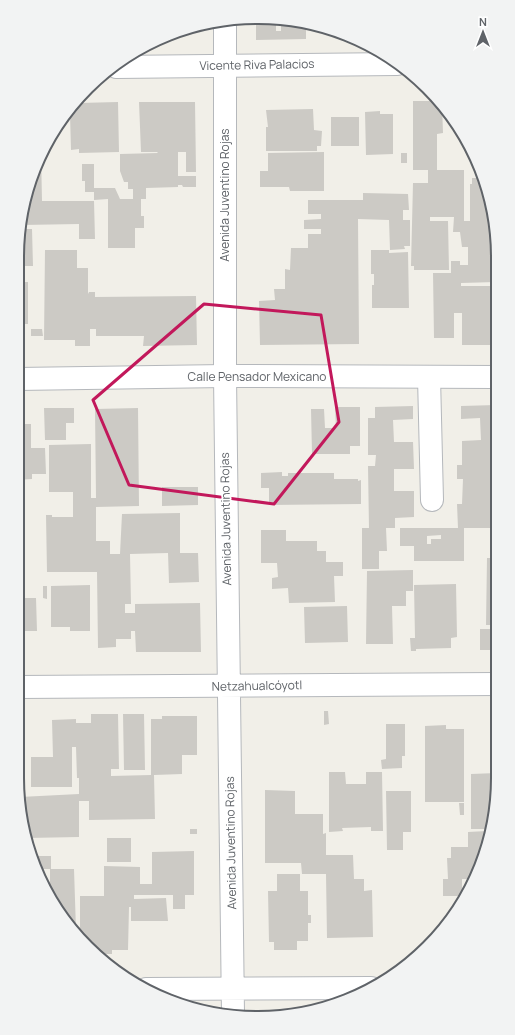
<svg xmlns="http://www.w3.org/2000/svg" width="515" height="1035" font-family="Manrope,sans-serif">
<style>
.building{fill:#cccac5;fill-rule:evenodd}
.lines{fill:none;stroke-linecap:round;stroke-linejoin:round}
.minor-casing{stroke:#b5b8bc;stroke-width:24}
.tertiary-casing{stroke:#b5b8bc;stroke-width:24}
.minor{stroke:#fff;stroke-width:22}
.tertiary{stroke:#fff;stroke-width:22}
.marked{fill:none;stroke:#c2185b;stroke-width:3;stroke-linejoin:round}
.labels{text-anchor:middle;stroke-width:3.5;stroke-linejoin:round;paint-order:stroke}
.street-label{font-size:12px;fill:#5f6368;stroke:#fff}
.rim{fill:none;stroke:#5f6368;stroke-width:2}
</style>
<rect width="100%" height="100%" fill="#f1efe8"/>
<path class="building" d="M273,18H276V31H281V20L306,26V39L256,40V20Z
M413,101H439L442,105L443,133L437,134V170H464V221H470V184H472V178H483L495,222L487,223H495L496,226V282L461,283V286H496V345H462V313H454V338H434L433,273H451V261H460V265H468V247H462L460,232H453L454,217H430V221H448L449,270H414V266H411L413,183H428V170H413Z
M118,102L119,152L79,153V149L71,150L70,114L79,103Z
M139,102H195L196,172H186V152H178V176H196V187H183L182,185H178V187L146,188V199H141V216H144V228H135V248H108V199L94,200V192H85V181H82V164H94V188H115L120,199H133V189H128V182H124L120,171V154L158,153L157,152H141Z
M313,109L314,130L322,131L321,146H317V151H266V127H268L266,110Z
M380,111V114H393V154L366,155L365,112Z
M331,117H359V146H331Z
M324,152V191H290L289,187H260V171H268V153Z
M41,153L42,201H94L95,239H79V224L22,225L31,193H33L32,187Z
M401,153H407V163H401Z
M363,193L408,194L409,210H403V220H410V246H404L405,249L390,250L389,220L358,219L359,344L260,345L259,301L275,300L274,289H285V269L290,270L291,248H308V234H321V229H304V220L321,219V214H308V200H363Z
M21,229H32L33,266H22V273H17L18,242Z
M45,250H77V268H88V294L89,292H95V297L196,296L197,345L143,346L144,336H96V329H90V346H75V340H44Z
M371,250H389V253L408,252L409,308H372V285H374V274H371Z
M17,282H28V324H17Z
M31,329H42L43,336H31Z
M496,405L497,528H464V561H414V546H400V528H458L457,504H462L463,479H457V465H462V441L481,440L480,418L461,419V406ZM441,535V539H431V544H427V536Z
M413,406V419L393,420L394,442H413L414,469H394V491H414V517L395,518V528H386L387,551H379V569H362V528H369L368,466H375L376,455H368V418H375V407Z
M335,407H360V446H350V454H312L311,409H324L325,428H336Z
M44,408H74V423H66V440H45Z
M138,408L139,506L96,507V541H110V554H120L122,514L180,513V553H198L199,582L169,583L168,553L130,554L131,604H125V613H135V604L200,603L201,652H136L135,631H131V639H116V647L98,648L97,572H47L46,515H52V517H73V492H49V445L91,444V498H96L95,409Z
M17,424H31V448H45L46,474H32V479L17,480Z
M282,472V476H288V473H334V479H358V481L361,480V504L269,505V488H261V473Z
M162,487H198V505L162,506Z
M261,530H286V541H317V551H326V562H343V576H334L335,602L289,603L288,588L272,589V578L278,577L277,563H261Z
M487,558H497V625H486Z
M413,570V591H406V606H392L393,644H366L367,571Z
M456,584L457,637L451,638V648L416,649V651H411L410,638H415L414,585Z
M90,585V631H70V627H51V586Z
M43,586H47V599L43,598Z
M17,598H36L37,631H17Z
M347,606L348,642L305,643L304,607Z
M480,629H496V650H480Z
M324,711H328L329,724L324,725Z
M91,714H118L119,769H111V776L151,775V719H162V716H197V755H182V774L154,775L155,819L89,820V801H79V837L27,838L20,797L79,794V778H77L76,747H72V787H31V757H53L52,720L76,719V723H91Z
M123,714H144L145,770H124Z
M386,724H405V756H402V768L382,769L381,760L386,759Z
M446,725V729H464V802H425V726Z
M17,738H18V781L17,777Z
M329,772H345L346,784H366V772H382L383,831H371V827L342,828L343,831L329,832Z
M497,773V793L488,829H471V774Z
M265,790L295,791V814H323V834L326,833V855H353L354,879H364V891L372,890L373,937L327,938L326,874H302L301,863H265Z
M386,791H411V832H403V850H387Z
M459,803H464V815H460Z
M190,829H197V834H190Z
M487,831L473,884L468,891V879H462V896H443V879H448L447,858H451V847H468V832Z
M107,838H131V862H107Z
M194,851V895H185V909H173V895H134V899L166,898L168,921H131V907H129L128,950H112V954H102V951H97L80,936V896H104V866L140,867V884H152V852Z
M35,856H51V869H38L35,865Z
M50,869H74L76,930L67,924L50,893Z
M277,874H300V891H308V915H311V923H308V941H297V950H274V942H269L268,891H277Z"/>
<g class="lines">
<g class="minor-casing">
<path id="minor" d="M225,24V376L233,1014
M116,67L397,64
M429,377L432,500
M17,687L497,684
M146,989L371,988"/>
</g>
<g class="tertiary-casing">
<path id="tertiary" d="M17,379L225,376L496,377"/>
</g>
<use href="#minor" class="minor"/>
<use href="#tertiary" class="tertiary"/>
</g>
<path class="marked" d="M204,304L321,315L339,422L274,504L129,485L93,400Z"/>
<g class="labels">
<g class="street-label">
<text transform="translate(257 65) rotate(-1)" y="4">Vicente Riva Palacios</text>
<text transform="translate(225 195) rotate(-90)" y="4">Avenida Juventino Rojas</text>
<text x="257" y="381">Calle Pensador Mexicano</text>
<text transform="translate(226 519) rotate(-91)" y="4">Avenida Juventino Rojas</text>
<text transform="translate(257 686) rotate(-1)" y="4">Netzahualcóyotl</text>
<text transform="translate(231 843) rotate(-91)" y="4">Avenida Juventino Rojas</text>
</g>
</g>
<path d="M0 0H515V1035H0ZM257 24H258A233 233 0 0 1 491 257V778A233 233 0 0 1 258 1011H257A233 233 0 0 1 24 778V257A233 233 0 0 1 257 24Z" fill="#f2f3f3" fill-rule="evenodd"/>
<path class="rim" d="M257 24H258A233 233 0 0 1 491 257V778A233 233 0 0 1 258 1011H257A233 233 0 0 1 24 778V257A233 233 0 0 1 257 24Z"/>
<g transform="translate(483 32)" stroke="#ffffff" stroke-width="3" paint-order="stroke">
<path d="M0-3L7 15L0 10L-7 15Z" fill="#5f6368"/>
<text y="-6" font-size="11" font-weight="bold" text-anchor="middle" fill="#5f6368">N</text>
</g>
</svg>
